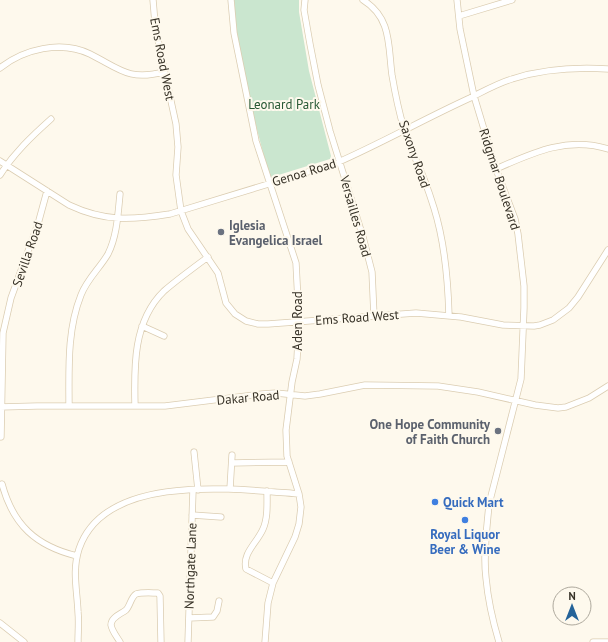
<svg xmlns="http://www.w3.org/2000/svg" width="608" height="642" font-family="'PT Sans',sans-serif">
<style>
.park{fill:#cae6cf}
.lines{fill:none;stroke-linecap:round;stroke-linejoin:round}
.minor-casing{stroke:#dbcdb2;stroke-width:7}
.minor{stroke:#fff;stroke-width:5.5}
.worship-dot{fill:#6b7280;stroke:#fef9ed;stroke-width:1.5}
.shop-dot{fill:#3f7fe0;stroke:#fef9ed;stroke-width:1.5}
.labels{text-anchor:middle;stroke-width:4;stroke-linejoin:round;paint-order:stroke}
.street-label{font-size:13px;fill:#363126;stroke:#fef9ed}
.park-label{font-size:13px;fill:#275834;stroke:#fef9ed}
.worship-label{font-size:13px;font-weight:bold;fill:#5b616d;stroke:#fef9ed;text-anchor:start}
.shop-label{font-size:13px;font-weight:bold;fill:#366cbe;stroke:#fef9ed;text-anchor:start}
</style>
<rect width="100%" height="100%" fill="#fef9ed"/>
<path class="park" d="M234,0H299V12L309,71L331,156L330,159L272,177L269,175C254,118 237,59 234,0Z"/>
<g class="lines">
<g class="minor-casing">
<path id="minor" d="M153,0L155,23L161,55L176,124L178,147L176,175L181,211L188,229L218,273L226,303L235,314L246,321L258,324H268L416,313L461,317L503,325L534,326L540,325L553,320L569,308L578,297L608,250
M231,0L234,33L256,141L296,263L299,321L297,359L292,382L286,430L287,456L299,494L301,507L299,524L295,537L273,583L268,603L265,642
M305,0L304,10L310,44L318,85L330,131L363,237L372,272L374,316
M363,0C392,18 388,46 392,75C395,93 399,112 404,129C406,139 412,149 416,160C423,175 429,192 434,208C445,243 448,279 449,316
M457,0L460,29L474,96L496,169L515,219L518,234L524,286V308L521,379L489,504C487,528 483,554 486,578C488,600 493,622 499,642
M459,16L512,0
M0,68C24,49 61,40 90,54C120,69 128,81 164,72
M0,161L69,205C105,222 132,220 170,214L334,164C380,144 424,119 470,98C484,91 498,83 512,79C543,69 575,67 608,69
M496,169C532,153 568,136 608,149
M0,175C14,153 32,136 51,119
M142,326L164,336
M69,406C69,368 67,330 81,295C87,279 100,268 108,254C117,236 118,214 120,194
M135,406C134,367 133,321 164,291C178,279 193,268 208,257
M0,407L37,406H165L262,394L276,393L305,396L320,394L365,385L438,386L478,392L535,405L558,408L566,407L589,398L608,386
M1,437L3,333L11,298L38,224L47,191
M194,452L198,490
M232,463L289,462
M2,484C13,525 36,546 77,556
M230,489L232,455
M267,491C267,504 268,518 263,529C257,543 242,553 246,569L273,583
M192,515L221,517
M189,618L213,617L217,611L219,601
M0,623L24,642
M78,642C78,632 79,622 78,612C77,589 72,571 79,549C105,472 236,489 299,494
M120,642C117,637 112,631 111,625C111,617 121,614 126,610C130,606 131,597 136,594C143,592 152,593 158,593L160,596L161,642
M188,642L193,490
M593,642H608"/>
</g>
<use href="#minor" class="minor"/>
</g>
<g class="worship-dot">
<circle cx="221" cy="232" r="4"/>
<circle cx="498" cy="431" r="4"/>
</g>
<g class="shop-dot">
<circle cx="435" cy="502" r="4"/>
<circle cx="465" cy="520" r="4"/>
</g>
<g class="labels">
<g class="street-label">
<text transform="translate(163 59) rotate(79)" y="5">Ems Road West</text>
<text transform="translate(415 154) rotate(71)" y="5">Saxony Road</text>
<text transform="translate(304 172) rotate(-17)" y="5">Genoa Road</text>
<text transform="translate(500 179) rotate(72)" y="5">Ridgmar Boulevard</text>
<text transform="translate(356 216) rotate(74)" y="5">Versailles Road</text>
<text transform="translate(27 254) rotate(-71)" y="5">Sevilla Road</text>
<text transform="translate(357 317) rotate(-4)" y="5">Ems Road West</text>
<text transform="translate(297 321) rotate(-90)" y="5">Aden Road</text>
<text transform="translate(248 397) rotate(-5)" y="5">Dakar Road</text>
<text transform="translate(190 566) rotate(-88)" y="5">Northgate Lane</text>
</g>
<g class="park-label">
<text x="284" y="109">Leonard Park</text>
</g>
<g class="worship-label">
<text x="229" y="230">Iglesia<tspan x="229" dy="15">Evangelica Israel</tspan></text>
<text x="490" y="429" text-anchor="end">One Hope Community<tspan x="490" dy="15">of Faith Church</tspan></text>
</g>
<g class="shop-label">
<text x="443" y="507">Quick Mart</text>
<text x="465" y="539" text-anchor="middle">Royal Liquor<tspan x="465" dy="15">Beer &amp; Wine</tspan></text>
</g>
</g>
<g transform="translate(572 606)"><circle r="19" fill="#fef9ed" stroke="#aea99d"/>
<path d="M0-3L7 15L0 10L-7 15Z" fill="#256399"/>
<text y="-6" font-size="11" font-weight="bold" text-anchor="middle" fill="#363126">N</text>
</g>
</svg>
